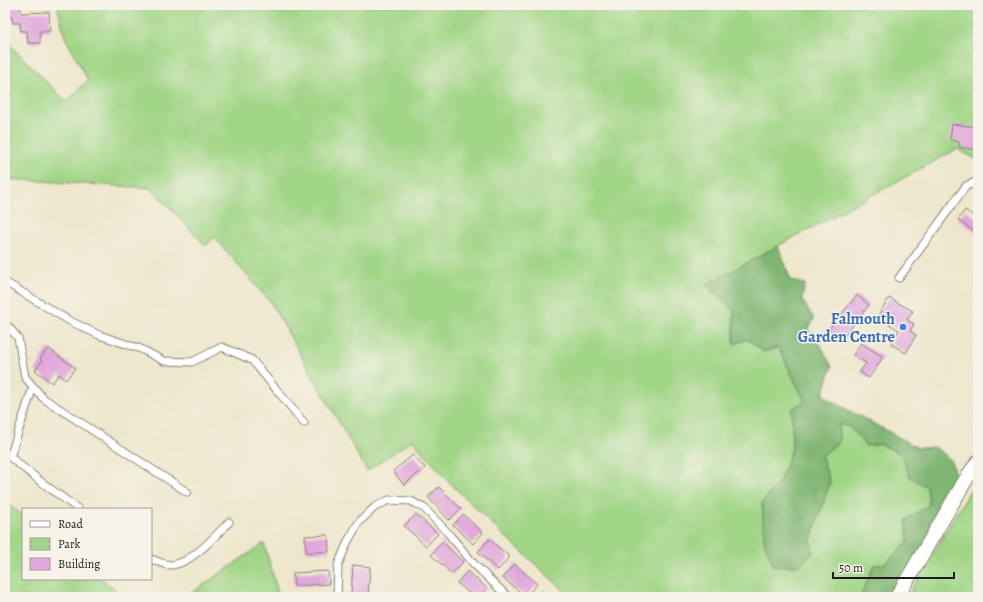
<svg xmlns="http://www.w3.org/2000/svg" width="983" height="602" font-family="Alegreya,serif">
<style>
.green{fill:#a0d586;stroke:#5e7851}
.forest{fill:#80b673;stroke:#4e6948}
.building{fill:#e1a7dc}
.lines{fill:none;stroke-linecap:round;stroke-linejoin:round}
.lane-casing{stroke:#858274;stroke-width:9}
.street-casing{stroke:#858274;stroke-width:16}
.lane{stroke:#fff;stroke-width:7}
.street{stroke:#fff;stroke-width:14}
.shop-dot{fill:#3f7fe0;stroke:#f7f3e8;stroke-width:1.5}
.labels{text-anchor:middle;stroke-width:3;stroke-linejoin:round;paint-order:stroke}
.shop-label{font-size:16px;font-weight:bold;fill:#366cbe;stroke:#f7f3e8;text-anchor:end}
</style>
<rect width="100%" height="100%" fill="#f7f3e8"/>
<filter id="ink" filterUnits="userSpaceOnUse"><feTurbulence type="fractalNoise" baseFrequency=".025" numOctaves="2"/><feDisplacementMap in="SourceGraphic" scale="8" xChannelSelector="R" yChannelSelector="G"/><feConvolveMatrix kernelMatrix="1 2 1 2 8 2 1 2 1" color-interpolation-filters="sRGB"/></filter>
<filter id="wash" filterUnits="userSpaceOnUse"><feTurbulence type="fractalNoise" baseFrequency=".012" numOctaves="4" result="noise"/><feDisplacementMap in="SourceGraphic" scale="16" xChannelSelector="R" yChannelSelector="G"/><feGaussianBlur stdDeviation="0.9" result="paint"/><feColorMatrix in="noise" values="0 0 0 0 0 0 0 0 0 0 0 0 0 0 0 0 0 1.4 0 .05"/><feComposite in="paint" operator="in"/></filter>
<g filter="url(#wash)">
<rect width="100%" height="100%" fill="#eee7cd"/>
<path class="green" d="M60,5H978V160L957,149L706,285L734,310V344L747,339L764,352L778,347L805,401L792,409V449L780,481L762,503L812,554L811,540L830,482L821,456L839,442V423L851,428L866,446L881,444L901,454L910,477L927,486L929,505L906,520L908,542L885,564L861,595L862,597H571L491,523L452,485L412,440L367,471L271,303L214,237L206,246L151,188L7,179L5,183V40L67,102L88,80L65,37L58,9Z
M978,477V597H907L937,547L975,482Z
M5,501L23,516V579H102L125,597H5Z
M264,543L279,597H186Z"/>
<path class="forest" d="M778,246L791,280L805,284L802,300L814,319L808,330L822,348L832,367L823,395L846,409L882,428L918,448L935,447L951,460L959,491L897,597H862L861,595L874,565L885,564L908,542L906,520L929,505L927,487L910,477L901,454L881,444L866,446L851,428L839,424V442L821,456L830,482L811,540L812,554L799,566H774L764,541L762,503L780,481L792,449V409L805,401L778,347L764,352L747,339L734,344V310L706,285Z"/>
<g id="blocks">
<path class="building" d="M20,5L21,13L49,12L50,31H40V43H28L27,31H21L20,23H13L12,17H5V6Z
M952,124L978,127V150L959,147V142L950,140Z
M965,210L978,219V234L958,220Z
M857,295L869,305L841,340L829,329Z
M889,298L913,311L907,320L914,324L910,331L916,335L906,353L891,344L899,330L877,317Z
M861,343L883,357L869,378L860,372L866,363L853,355Z
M48,348L75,368L66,380L59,374L52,383L35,370L42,361L40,359Z
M413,455L425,468L404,485L393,471Z
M439,487L461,509L449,520L428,497Z
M416,514L438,534L426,546L404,526Z
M463,514L483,533L473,544L453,525Z
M328,535L329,552H306L305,536Z
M489,539L510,557L498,570L478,552Z
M442,542L463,562L452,574L431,555Z
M515,564L537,584L526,597L503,578Z
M353,565L370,567L368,596L351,595Z
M328,571L329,584L294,586L293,573Z
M467,571L487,588L479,597H474L457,583Z
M542,591L550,597H537Z"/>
</g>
</g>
<g filter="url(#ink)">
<use href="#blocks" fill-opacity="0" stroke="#858274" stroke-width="1"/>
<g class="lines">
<g class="lane-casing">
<path id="lane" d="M899,278L966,186L978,181
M5,282L68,320L99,335L141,349L164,361L192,362L222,347L252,360L304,423
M5,323L18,338L25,377L43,398L187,492
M5,453L40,481L78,509
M10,457L33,387
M151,559C158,562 165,565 172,565C192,563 216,535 229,522
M337,597L338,565L348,541L359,522L375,507L389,500L411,501L424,508L447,532L474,564L508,597"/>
</g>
<g class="street-casing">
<path id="street" d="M897,597L968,476L978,462"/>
</g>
<use href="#lane" class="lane"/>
<use href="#street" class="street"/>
</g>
</g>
<circle class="shop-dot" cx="903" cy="327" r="4"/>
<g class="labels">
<g class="shop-label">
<text x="895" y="324">Falmouth<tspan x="895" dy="18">Garden Centre</tspan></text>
</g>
</g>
<rect width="983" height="602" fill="none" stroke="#f7f3e8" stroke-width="20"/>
<rect x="22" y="508" width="130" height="72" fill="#f7f3e8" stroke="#9f9d96"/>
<rect x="30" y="521" width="20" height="6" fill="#ffffff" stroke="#9f9d96"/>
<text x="58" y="528" font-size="12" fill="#1c1c1c">Road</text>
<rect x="30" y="538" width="20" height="12" fill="#a0d586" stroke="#9f9d96"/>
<text x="58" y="548" font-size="12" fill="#1c1c1c">Park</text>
<rect x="30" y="558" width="20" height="12" fill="#e1a7dc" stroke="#9f9d96"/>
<text x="58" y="568" font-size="12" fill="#1c1c1c">Building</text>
<path d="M833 572v6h121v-6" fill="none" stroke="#1c1c1c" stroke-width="2"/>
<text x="839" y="572" font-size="12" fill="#1c1c1c" stroke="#f7f3e8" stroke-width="3" paint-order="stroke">50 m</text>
</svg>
